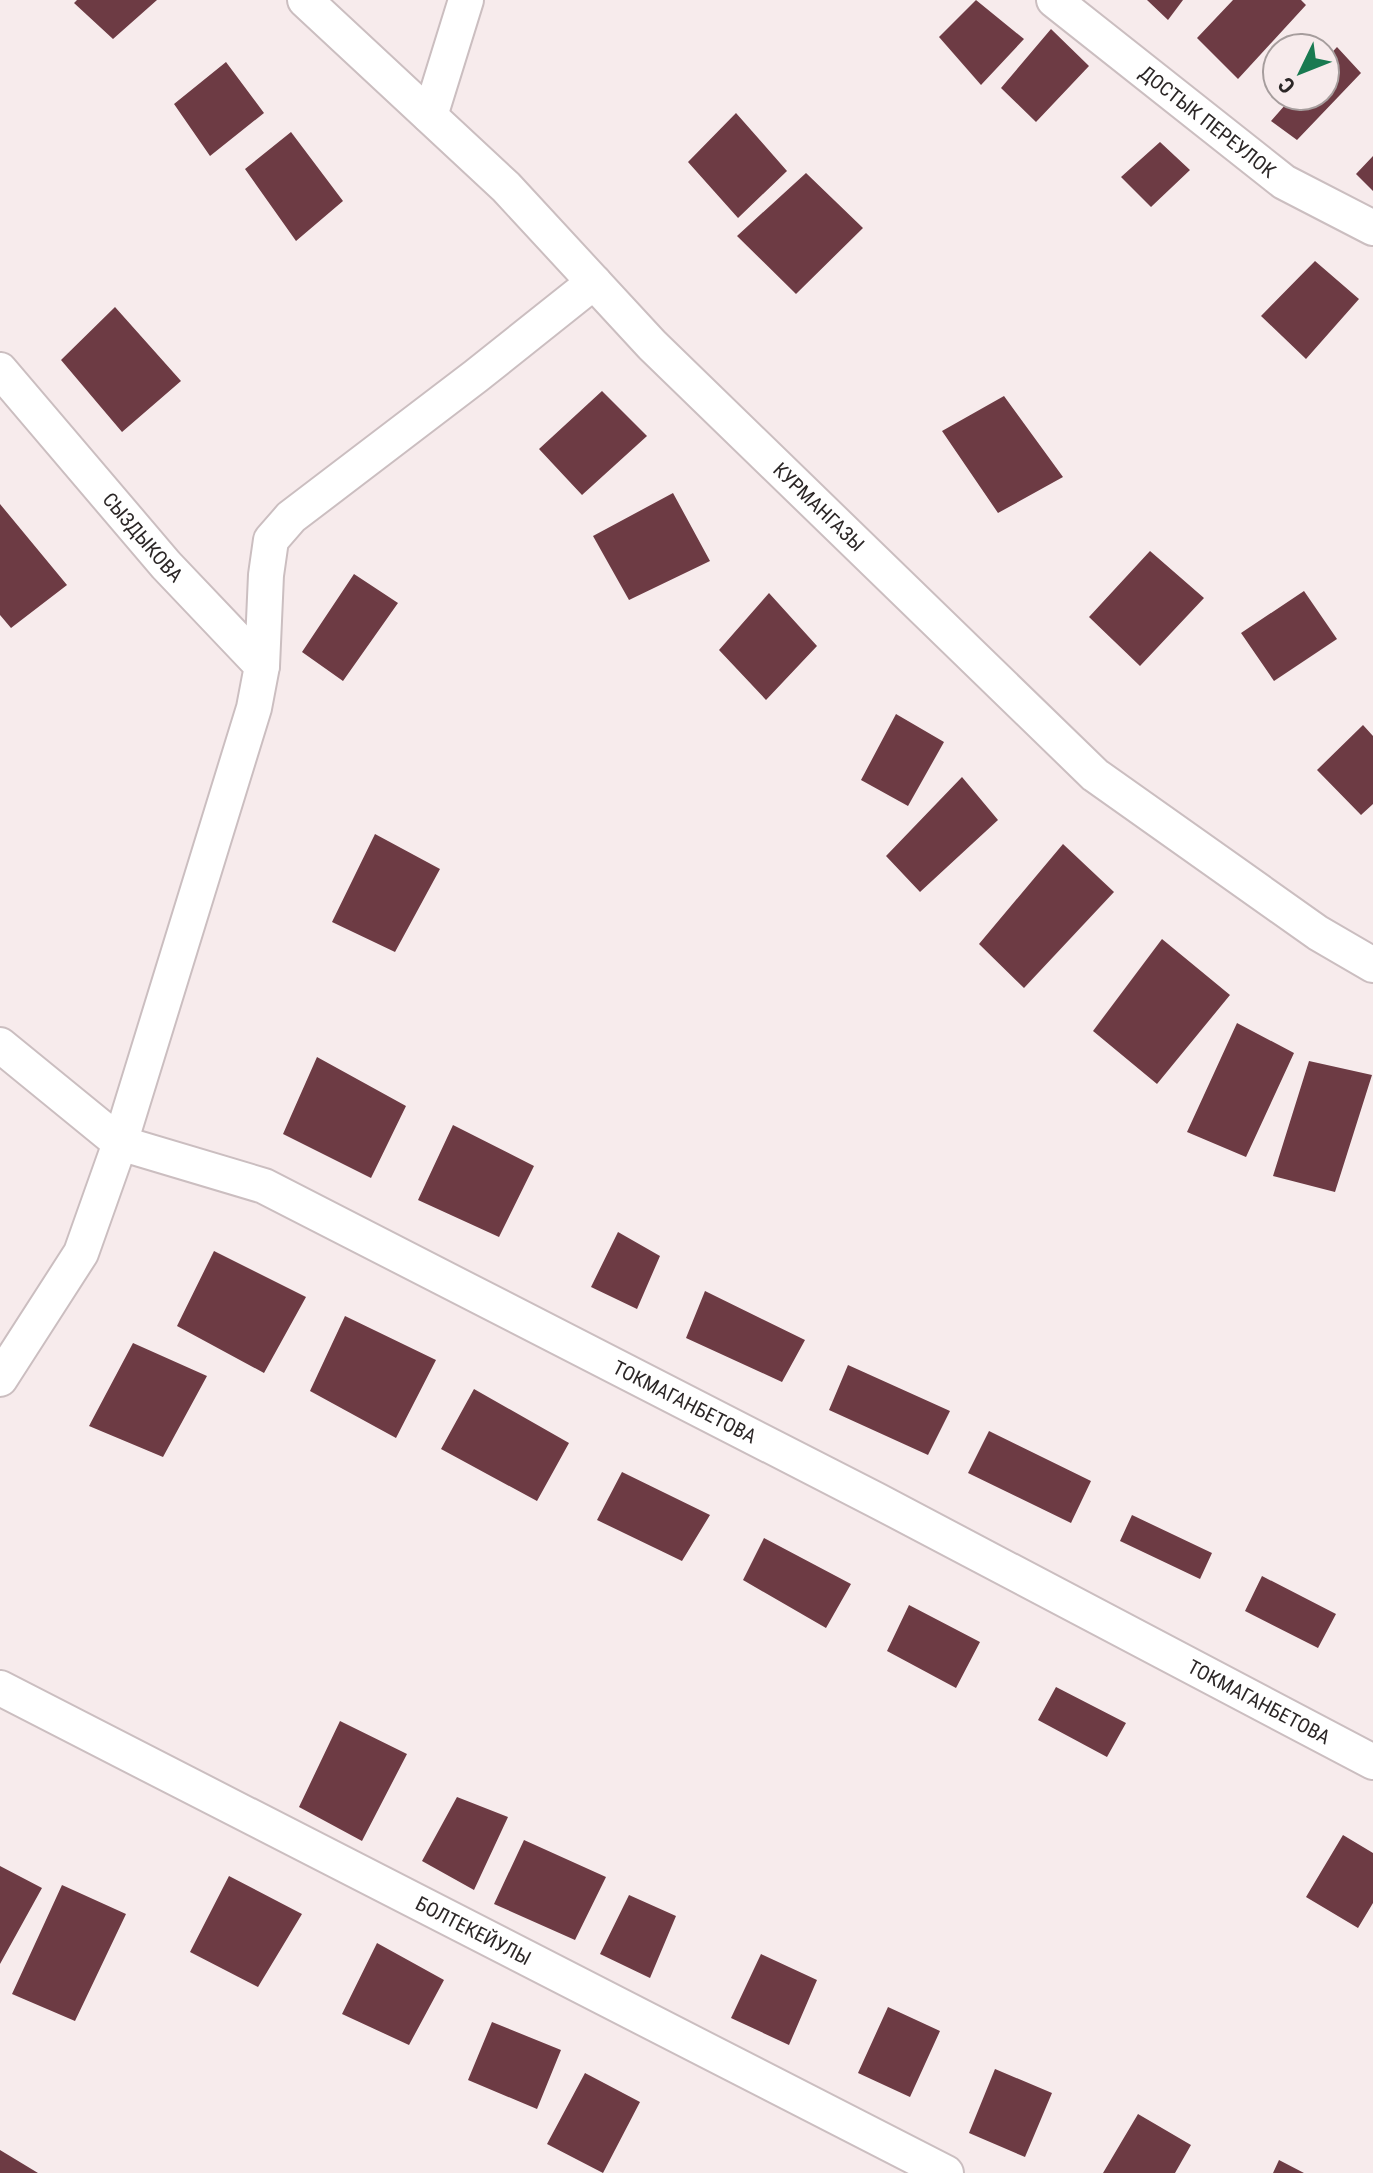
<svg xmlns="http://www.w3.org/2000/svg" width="1373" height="2173" font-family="'Roboto Condensed',sans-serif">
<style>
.building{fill:#6d3b44}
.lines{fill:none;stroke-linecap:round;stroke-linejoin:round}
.minor-casing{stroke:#cbbec0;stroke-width:38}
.minor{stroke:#fff;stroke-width:34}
.labels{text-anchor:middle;stroke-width:8;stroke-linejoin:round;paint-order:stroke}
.street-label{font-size:20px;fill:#2c2727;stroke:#f7ebec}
</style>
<rect width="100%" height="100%" fill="#f7ebec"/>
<path class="building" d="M77,0H157L113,39L74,3Z
M976,0L1024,39L981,85L939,37Z
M1147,0H1183L1168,20Z
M1233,0H1301L1306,5L1238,79L1197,38Z
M1051,29L1089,66L1036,122L1001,88Z
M1337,47L1361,73L1297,140L1271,121L1293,96H1325V60Z
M226,62L264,113L210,156L174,104Z
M736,113L787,171L738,218L688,162Z
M291,132L343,201L296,241L245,169Z
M1160,142L1190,170L1151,207L1121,177Z
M1373,156V191L1356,174Z
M806,173L863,228L796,294L737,236Z
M1315,261L1359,299L1306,359L1261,316Z
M115,307L181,381L122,432L61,360Z
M602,391L647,436L582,495L539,449Z
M1004,396L1063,477L998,513L942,431Z
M673,493L710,561L629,600L593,536Z
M0,504L67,585L11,628L0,615Z
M1150,551L1204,598L1140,666L1089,617Z
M354,574L398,603L343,681L302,652Z
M1304,591L1337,639L1274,681L1241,633Z
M769,593L817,646L766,700L719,650Z
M896,714L944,742L908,806L861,780Z
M1363,725L1373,736V804L1361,815L1317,770Z
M962,777L998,820L920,892L886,856Z
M375,834L440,869L395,952L332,922Z
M1063,844L1114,892L1024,988L979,944Z
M1162,939L1230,995L1157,1084L1093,1031Z
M1237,1023L1294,1053L1246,1157L1187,1132Z
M317,1057L406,1106L371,1178L283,1134Z
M1309,1061L1372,1075L1335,1192L1273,1176Z
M453,1125L534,1166L499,1237L418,1200Z
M618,1232L660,1256L637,1309L591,1287Z
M214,1251L306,1297L264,1373L177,1326Z
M705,1291L805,1340L782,1382L686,1338Z
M345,1316L436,1360L396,1438L310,1391Z
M133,1343L207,1376L163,1457L89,1426Z
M848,1365L950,1411L928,1455L829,1410Z
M474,1389L569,1443L537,1501L441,1449Z
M989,1431L1091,1481L1071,1523L968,1473Z
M622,1472L710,1515L682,1561L597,1520Z
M1132,1515L1212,1553L1200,1579L1120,1541Z
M764,1538L851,1584L826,1628L743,1580Z
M1262,1576L1336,1614L1318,1648L1245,1611Z
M909,1605L980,1642L956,1688L887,1651Z
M1056,1687L1126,1723L1107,1757L1038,1720Z
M340,1721L407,1754L362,1841L299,1807Z
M457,1797L508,1817L474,1890L422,1861Z
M1343,1835L1373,1853V1903L1358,1928L1306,1897Z
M524,1840L606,1877L575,1940L494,1904Z
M0,1866L42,1888L0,1964Z
M229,1876L302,1914L258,1987L190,1952Z
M62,1885L126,1914L75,2021L12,1994Z
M629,1895L676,1916L650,1978L600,1954Z
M377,1943L444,1980L409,2045L342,2014Z
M761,1954L817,1980L789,2045L731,2018Z
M888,2007L940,2031L910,2097L858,2073Z
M492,2022L561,2050L537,2109L468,2080Z
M995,2069L1052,2093L1025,2157L969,2133Z
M585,2073L640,2102L603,2173L547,2144Z
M1138,2114L1191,2145L1175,2173H1103Z
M0,2150L38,2173H0Z
M1279,2160L1304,2173H1273Z"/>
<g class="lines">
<g class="minor-casing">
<g id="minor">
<path id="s1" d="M305,0L506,187L652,345L1095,775L1318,933L1373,965"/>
<path id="s2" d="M1054,0L1284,182L1373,228"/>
<path d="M430,116L466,0"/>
<path id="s3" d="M0,370L166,565L262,666L254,708L120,1143L81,1253L0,1379"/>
<path d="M262,666L266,575L271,540L291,517L476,376L594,282"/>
<path id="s4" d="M0,1045L120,1143L264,1186L876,1500L1373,1762"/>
<path id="s5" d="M0,1688L946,2173"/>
</g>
</g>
<use href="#minor" class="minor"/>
</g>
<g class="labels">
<g class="street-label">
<text dy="7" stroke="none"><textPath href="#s2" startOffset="196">ДОСТЫК ПЕРЕУЛОК</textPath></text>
<text dy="7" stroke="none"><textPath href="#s1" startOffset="722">КУРМАНГАЗЫ</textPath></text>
<text dy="7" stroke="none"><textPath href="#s3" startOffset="220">СЫЗДЫКОВА</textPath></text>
<text dy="7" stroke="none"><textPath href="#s4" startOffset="778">ТОКМАГАНБЕТОВА</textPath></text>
<text dy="7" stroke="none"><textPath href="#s4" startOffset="1426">ТОКМАГАНБЕТОВА</textPath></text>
<text dy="7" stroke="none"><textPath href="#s5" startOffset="532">БОЛТЕКЕЙУЛЫ</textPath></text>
</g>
</g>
<g transform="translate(1301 72) rotate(227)"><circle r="38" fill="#f7ebec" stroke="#a69d9d" stroke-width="2"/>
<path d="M0-6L14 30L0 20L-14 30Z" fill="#197a51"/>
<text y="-12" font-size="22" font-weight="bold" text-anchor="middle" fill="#2c2727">С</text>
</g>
</svg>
